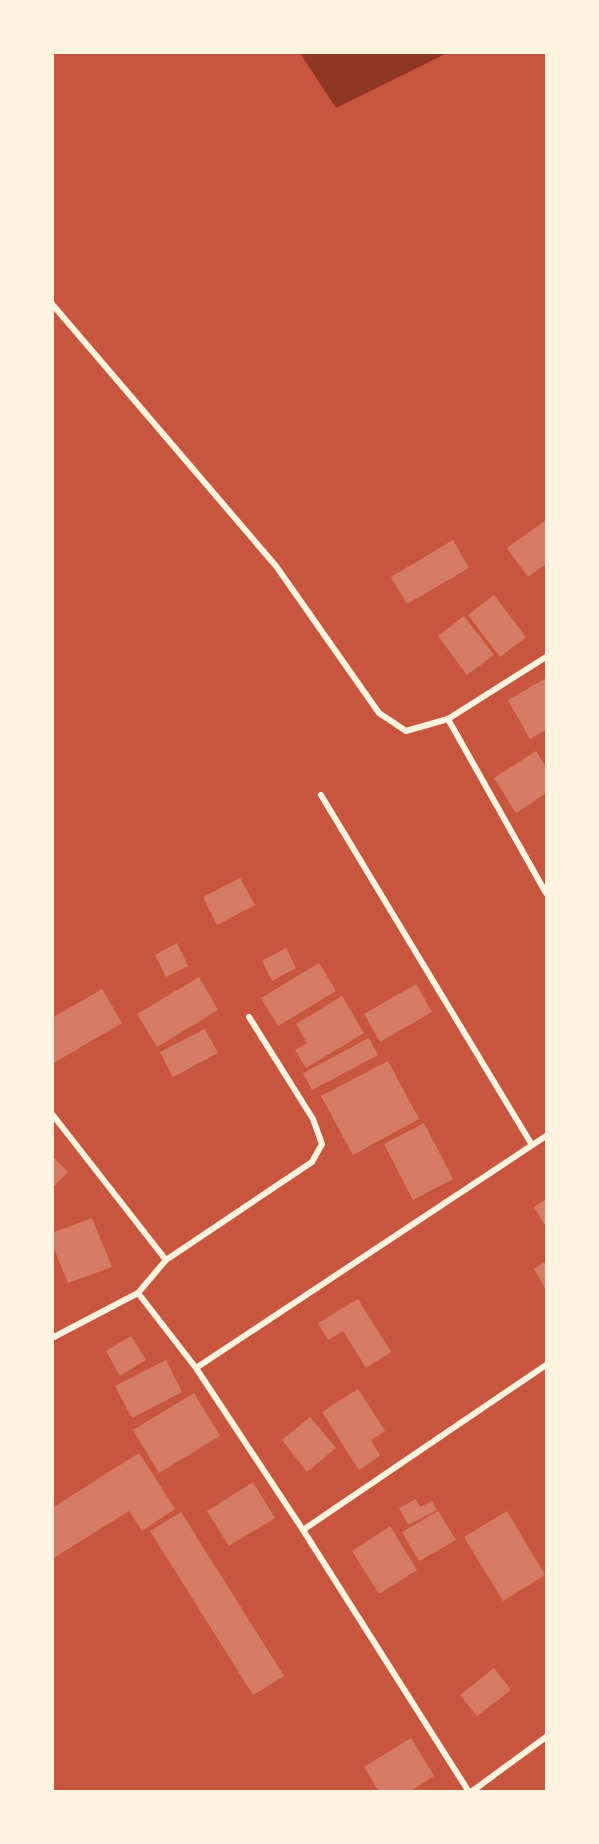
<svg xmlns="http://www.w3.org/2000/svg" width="599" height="1844" font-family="'Nunito Sans',sans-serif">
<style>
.water{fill:#8f3625}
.building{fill:#d67c66}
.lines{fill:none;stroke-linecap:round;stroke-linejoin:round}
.minor{stroke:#fff3e0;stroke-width:6}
</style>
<rect width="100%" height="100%" fill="#c8553d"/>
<path class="water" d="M300,53H447L336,108Z"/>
<path class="building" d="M546,520V564L528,577L507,548Z
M453,540L469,568L407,604L391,577Z
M494,595L526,637L500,657L468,615Z
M464,616L494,655L467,675L438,636Z
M546,678V730L530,739L508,700Z
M536,751L546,767V793L516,813L494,778Z
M240,878L255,905L217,925L203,897Z
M177,943L188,966L166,977L155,955Z
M286,948L296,968L272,981L262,961Z
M319,963L336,991L278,1026L261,998Z
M199,977L218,1010L157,1047L137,1014Z
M416,984L432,1012L380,1042L364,1014Z
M102,989L122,1023L52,1064V1018Z
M342,996L364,1033L306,1068L295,1050L307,1043L296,1024Z
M205,1029L218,1053L173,1077L160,1052Z
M369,1038L378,1055L312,1090L303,1073Z
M388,1061L419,1119L353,1155L321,1096Z
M424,1123L453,1179L413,1200L384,1144Z
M52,1156L68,1172L52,1188Z
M546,1199V1227L534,1207Z
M92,1218L112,1267L68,1283L52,1244V1233Z
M546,1261V1290L534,1269Z
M358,1299L391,1352L366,1368L343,1331L328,1340L318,1323Z
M131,1336L146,1360L120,1376L106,1351Z
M166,1360L182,1392L132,1418L115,1386Z
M358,1389L385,1431L371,1440L380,1456L359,1470L322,1412Z
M194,1393L220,1436L159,1473L133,1430Z
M310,1417L336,1448L307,1472L282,1440Z
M139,1453L175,1509L142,1531L129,1511L52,1559V1508Z
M253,1482L275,1518L229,1546L207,1511Z
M416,1499L420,1507L432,1501L437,1510L408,1525L399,1508Z
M438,1511L456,1540L419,1561L402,1532Z
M507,1511L545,1575L503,1601L464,1537Z
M181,1512L284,1676L253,1695L150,1531Z
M390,1526L417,1570L379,1594L352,1551Z
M494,1668L511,1690L477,1716L460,1695Z
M411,1738L434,1776L409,1792H379L364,1767Z"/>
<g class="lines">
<path class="minor" d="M52,304L276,566L379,713L406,731L448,719L546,657
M448,719L546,893
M321,795L532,1145
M52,1114L166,1260L312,1162L322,1144L313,1119L249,1017
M138,1293L166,1260
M52,1338L138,1293L196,1368L303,1530L469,1792
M196,1368L546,1136
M303,1530L546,1365
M471,1792L546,1737"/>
</g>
<rect width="599" height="1844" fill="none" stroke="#fff3e0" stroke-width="108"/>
</svg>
